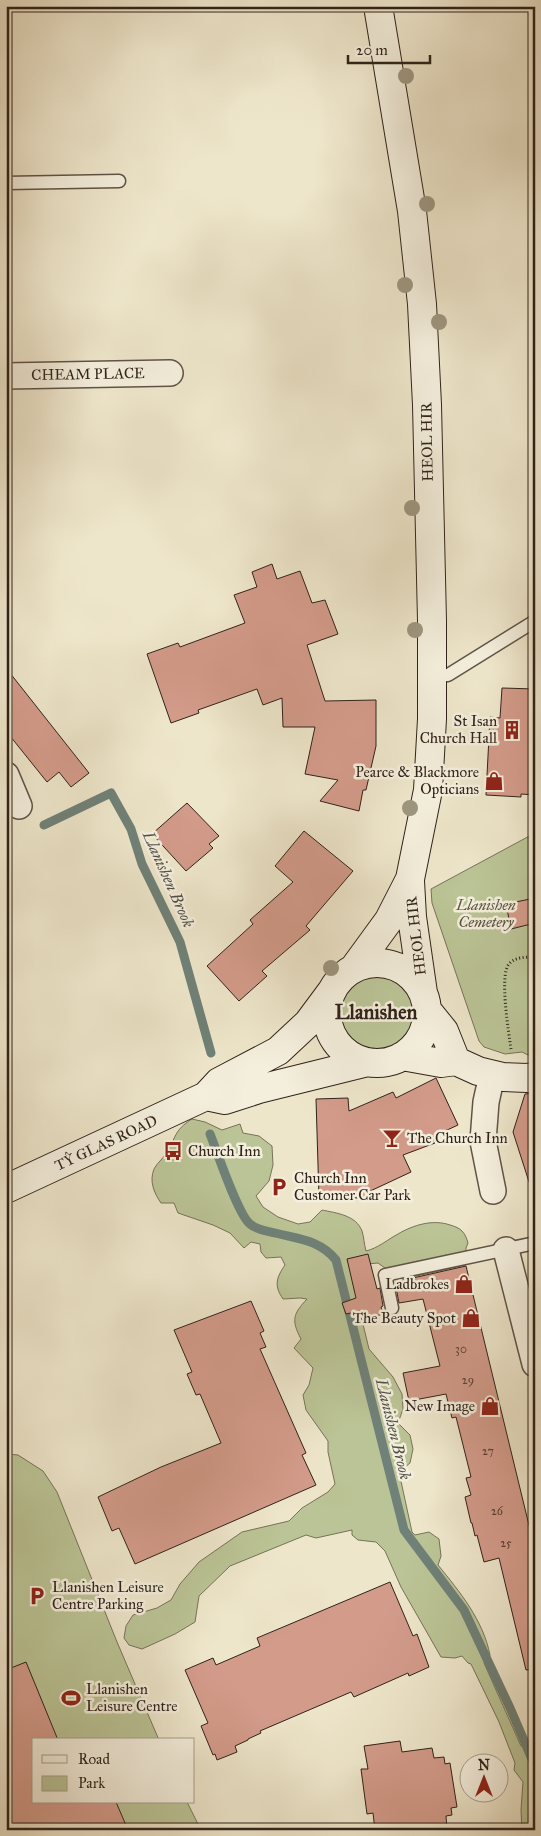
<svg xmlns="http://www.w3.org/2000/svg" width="541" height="1836" font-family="'IM FELL Great Primer',serif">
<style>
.green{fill:#bbc496;stroke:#767358}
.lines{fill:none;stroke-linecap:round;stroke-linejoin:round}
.stream{stroke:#6f8178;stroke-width:9}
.building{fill:#d39b8a;stroke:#30221b}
.lane-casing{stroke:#605347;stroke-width:15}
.street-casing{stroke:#605347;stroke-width:28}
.secondary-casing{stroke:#30221b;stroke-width:30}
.path{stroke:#30221b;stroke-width:3;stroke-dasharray:1 2.5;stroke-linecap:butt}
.lane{stroke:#f4efdd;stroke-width:12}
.street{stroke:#f4efdd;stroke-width:25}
.secondary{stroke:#f4efdd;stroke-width:28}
.tree{fill:#9d957f}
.labels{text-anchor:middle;stroke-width:5;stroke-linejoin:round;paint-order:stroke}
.number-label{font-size:12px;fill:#594037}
.street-label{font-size:15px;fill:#30221b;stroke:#f4efdd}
.poi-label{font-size:15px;fill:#30221b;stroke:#f4efdd;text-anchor:end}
.park-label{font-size:15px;font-style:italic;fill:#5a5340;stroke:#f4efdd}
.water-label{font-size:16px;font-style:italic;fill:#50514a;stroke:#f4efdd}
.district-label{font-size:20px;font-weight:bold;fill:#30221b;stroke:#f4efdd}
</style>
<rect width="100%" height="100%" fill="#eee6cb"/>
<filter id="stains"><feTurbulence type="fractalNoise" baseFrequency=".004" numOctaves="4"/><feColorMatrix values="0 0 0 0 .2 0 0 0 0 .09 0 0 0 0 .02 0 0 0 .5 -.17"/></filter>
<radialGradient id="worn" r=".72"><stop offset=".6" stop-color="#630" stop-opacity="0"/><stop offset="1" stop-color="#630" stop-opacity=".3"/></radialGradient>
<path class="green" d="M535,833V1055H528L522,1052L505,1054L484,1047L479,1041L432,903L431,889Z
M339 1011a38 38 0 1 1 76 0a38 38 0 1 1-76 0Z
M192,1119L205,1122L222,1130L240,1124L243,1133L259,1136L272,1146L273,1165L269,1181L256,1196L263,1207L278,1217L298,1224L310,1222L322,1210C336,1213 356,1215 362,1231C364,1237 364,1244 366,1251C378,1248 387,1240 398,1234C413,1225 433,1219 450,1225C461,1228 465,1232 468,1243L466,1248V1265L403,1279L396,1276L378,1263L367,1264L353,1283L369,1349L393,1377L402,1394L403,1409L398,1423L410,1435L413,1449L410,1463L399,1472L412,1532L415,1535L429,1532L439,1539L441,1556L438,1565C460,1592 483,1620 490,1655L486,1663H484L521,1746L532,1744L535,1750V1830H522L521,1810L523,1782L514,1770L515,1763L499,1722L471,1664L468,1663L462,1656L455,1658L441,1657L401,1587L385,1551L376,1542L358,1540L352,1535V1530L316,1538L306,1535L230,1566L199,1596L195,1622L175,1634L142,1649L129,1645L124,1638L126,1626L133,1615L157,1608L171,1600L180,1584L199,1562L242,1532L289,1521L302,1508L328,1492L335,1484L328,1452V1441L306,1410L303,1395L309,1385L313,1368L294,1348L301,1339C291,1320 293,1314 307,1299L300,1298L283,1299C274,1286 276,1278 285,1265L281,1257L266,1258L261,1252L260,1244L251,1242L244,1248L230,1233L213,1225L178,1213L174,1203H161C154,1193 149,1181 154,1169C157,1163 163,1159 166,1153C177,1137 173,1131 192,1119Z
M6,1454L18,1455L43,1471L57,1492L117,1642L159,1740H34V1802H187L201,1830H6Z"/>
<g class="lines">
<path class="stream" d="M44,825L111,793L131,829L142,864L180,942L211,1053
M210,1134C217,1151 238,1215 250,1224C257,1230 267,1231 275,1233C299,1239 320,1240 336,1260L404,1530L464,1610L510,1708L535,1766"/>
</g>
<path class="building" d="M272,564L277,579L300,571L312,603L325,600L338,634L307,645L325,701L376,700V746L366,790H363L359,811L320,801L338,780L305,774L315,727H283L282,698L263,705L257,689L198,710L199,713L171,723L147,654L178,643L180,647L245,623L234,595L257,587L252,572Z
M6,668L89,773L71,787L59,772L47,782L6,731Z
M502,688L535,689V795L521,794V797L486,795L490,717L500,718Z
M187,803L219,836L209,844L213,848L186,871L152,834Z
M304,831L353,871L306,926L310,930L262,971L267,976L239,1001L207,966L253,924L250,920L293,882L275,866Z
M535,898V923L511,929L506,904Z
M436,1078L458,1125L432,1137L435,1143L403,1155L411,1172L366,1193V1198H319L316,1099L348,1098L349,1111L393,1092L396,1098Z
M535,1093V1184L530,1185L513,1132L525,1094Z
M368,1254L377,1289L380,1288L383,1306L381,1307L383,1314L362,1320L360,1311L346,1314L342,1303L356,1298L347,1259Z
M466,1266L535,1550V1669L526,1670L499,1558L484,1562L477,1535L475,1536L472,1523H471L465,1497L471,1495L466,1478L471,1477L456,1417L452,1418L446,1394L409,1401L403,1373L440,1366L423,1299L399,1303L395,1282Z
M251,1301L264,1331L260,1333L266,1347L260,1349L306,1453L302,1455L316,1485L135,1564L119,1528L112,1531L98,1497L161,1467L221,1443L200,1394L196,1395L187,1374L192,1372L174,1330Z
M390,1582L413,1636L417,1634L429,1667L409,1676L408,1673L354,1697L351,1692L260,1731L261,1733L248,1739V1740L235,1746L237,1752L217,1760L215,1754L213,1755L201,1726L208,1723L185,1670L213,1658L216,1665L260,1646L257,1638Z
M26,1662L58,1740H34V1802H116L128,1830H6V1670Z
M400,1741L402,1752L432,1748L434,1758L444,1757L445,1764L450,1763L457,1807L451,1808L452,1815L446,1816L447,1830H375L373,1813L367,1814L361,1769H368L364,1746Z"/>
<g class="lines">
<g class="lane-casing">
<path id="lane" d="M6,183L119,181
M432,676L448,675L535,621
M392,1308L385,1275L535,1243"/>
</g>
<g class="street-casing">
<path id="street" d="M6,376L170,373
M6,775L19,806
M492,1075L486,1102L483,1141L493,1191
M506,1250L535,1364"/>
</g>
<g class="secondary-casing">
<path id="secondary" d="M410,881L412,917L423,993
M327 1013a50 50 0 1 1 100 0a50 50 0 1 1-100 0Z
M354,968L389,920L410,879L428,790L432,719V621L427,405L422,304L412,211L378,6
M427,1010L444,1031L456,1061
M402,1056L441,1063L456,1061L478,1071L503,1077L527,1078L535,1077
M206,1096L225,1100L259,1089L368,1062
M6,1189L206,1096L219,1082L278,1051L308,1023L331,992"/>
</g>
<path class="path" d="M511,1049C509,1033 499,975 509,964C515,957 526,957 535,957"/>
<use href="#lane" class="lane"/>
<use href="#street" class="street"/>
<use href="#secondary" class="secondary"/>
</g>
<g class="tree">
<circle cx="406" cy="76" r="8"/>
<circle cx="427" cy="204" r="8"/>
<circle cx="405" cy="285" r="8"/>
<circle cx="439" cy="322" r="8"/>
<circle cx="412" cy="508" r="8"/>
<circle cx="415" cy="630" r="8"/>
<circle cx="410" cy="808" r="8"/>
<circle cx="331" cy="968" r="8"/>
</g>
<defs>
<g id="building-bare" transform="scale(1.5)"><path d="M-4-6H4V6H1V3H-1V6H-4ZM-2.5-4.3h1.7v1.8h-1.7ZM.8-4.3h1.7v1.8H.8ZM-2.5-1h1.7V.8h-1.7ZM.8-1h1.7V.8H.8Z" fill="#8f2418" stroke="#f4efdd" stroke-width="2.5" paint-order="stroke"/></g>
<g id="shop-bare" transform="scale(1.5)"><path d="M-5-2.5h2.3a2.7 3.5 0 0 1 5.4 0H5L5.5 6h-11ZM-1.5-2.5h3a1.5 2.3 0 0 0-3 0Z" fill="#8f2418" stroke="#f4efdd" stroke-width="2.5" paint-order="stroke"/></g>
<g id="bar-bare" transform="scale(1.5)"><path d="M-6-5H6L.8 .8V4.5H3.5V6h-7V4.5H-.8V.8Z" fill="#8f2418" stroke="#f4efdd" stroke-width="2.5" paint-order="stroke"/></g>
<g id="bus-bare" transform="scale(1.5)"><path d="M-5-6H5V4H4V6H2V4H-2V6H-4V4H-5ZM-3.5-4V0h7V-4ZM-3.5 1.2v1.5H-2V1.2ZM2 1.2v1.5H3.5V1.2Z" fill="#8f2418" stroke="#f4efdd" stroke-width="2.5" paint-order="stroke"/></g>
<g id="parking-bare" transform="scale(1.5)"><path d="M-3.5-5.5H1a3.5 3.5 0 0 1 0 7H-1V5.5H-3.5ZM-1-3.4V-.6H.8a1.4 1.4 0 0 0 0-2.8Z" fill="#8f2418" stroke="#f4efdd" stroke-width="2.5" paint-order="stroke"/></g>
<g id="stadium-bare" transform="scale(1.5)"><path d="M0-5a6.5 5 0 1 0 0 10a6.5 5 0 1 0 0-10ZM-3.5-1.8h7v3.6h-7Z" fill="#8f2418" stroke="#f4efdd" stroke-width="2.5" paint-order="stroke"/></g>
</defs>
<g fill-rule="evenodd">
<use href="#building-bare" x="512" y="730"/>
<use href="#shop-bare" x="494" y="781"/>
<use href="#bar-bare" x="392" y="1138"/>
<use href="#bus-bare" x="173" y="1151"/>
<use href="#parking-bare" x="279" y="1187"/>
<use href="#shop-bare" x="464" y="1284"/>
<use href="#shop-bare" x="471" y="1318"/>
<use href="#shop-bare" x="490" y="1406"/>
<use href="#parking-bare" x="37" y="1596"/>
<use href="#stadium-bare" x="71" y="1698"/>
</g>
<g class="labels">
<g class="number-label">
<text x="461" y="1353">30</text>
<text x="468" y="1384">29</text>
<text x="488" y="1455">27</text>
<text x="497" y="1515">26</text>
<text x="506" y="1547">25</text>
</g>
<g class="street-label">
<text transform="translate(88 374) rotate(-1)" y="5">CHEAM PLACE</text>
<text transform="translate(427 442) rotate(-91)" y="5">HEOL HIR</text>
<text transform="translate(416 936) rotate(-97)" y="5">HEOL HIR</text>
<text transform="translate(106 1143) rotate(-25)" y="5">TŶ GLAS ROAD</text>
</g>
<g class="poi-label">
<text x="497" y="726">St Isan<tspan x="497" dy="17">Church Hall</tspan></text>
<text x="479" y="777">Pearce &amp; Blackmore<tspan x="479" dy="17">Opticians</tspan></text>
<text x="407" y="1143" text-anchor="start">The Church Inn</text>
<text x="188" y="1156" text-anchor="start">Church Inn</text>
<text x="294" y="1183" text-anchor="start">Church Inn<tspan x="294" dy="17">Customer Car Park</tspan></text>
<text x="449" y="1289">Ladbrokes</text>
<text x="456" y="1323">The Beauty Spot</text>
<text x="475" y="1411">New Image</text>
<text x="52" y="1592" text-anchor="start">Llanishen Leisure<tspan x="52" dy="17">Centre Parking</tspan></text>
<text x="86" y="1694" text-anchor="start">Llanishen<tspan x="86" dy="17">Leisure Centre</tspan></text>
</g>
<g class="park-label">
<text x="486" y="910">Llanishen<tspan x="486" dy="17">Cemetery</tspan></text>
</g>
<g class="water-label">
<text transform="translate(169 879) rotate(66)" y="6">Llanishen Brook</text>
<text transform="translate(394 1429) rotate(76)" y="6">Llanishen Brook</text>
</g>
<g class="district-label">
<text x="376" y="1019">Llanishen</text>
</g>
</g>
<rect width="541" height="1836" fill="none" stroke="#eee6cb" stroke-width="25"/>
<rect x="8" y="8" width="526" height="1821" fill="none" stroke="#30221b" stroke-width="2.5"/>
<rect x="12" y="12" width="516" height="1811" fill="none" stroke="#30221b"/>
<rect x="32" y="1738" width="162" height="65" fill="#f4efdd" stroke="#a69d8f"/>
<rect x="42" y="1755" width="25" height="8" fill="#f4efdd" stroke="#a69d8f"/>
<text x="78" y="1764" font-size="15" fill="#30221b">Road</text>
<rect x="42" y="1776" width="25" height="15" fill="#bbc496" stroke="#a69d8f"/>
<text x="78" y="1788" font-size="15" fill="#30221b">Park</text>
<g transform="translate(484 1778)"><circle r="24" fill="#f4efdd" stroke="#a69d8f"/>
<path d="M0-4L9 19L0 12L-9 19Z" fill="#8f2418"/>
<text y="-8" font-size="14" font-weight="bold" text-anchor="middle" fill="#30221b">N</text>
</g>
<path d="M348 55v8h82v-8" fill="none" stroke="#30221b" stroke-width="2.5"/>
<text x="356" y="55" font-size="15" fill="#30221b" stroke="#f4efdd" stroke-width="4" paint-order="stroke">20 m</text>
<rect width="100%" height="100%" filter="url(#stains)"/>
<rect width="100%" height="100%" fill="url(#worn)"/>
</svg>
